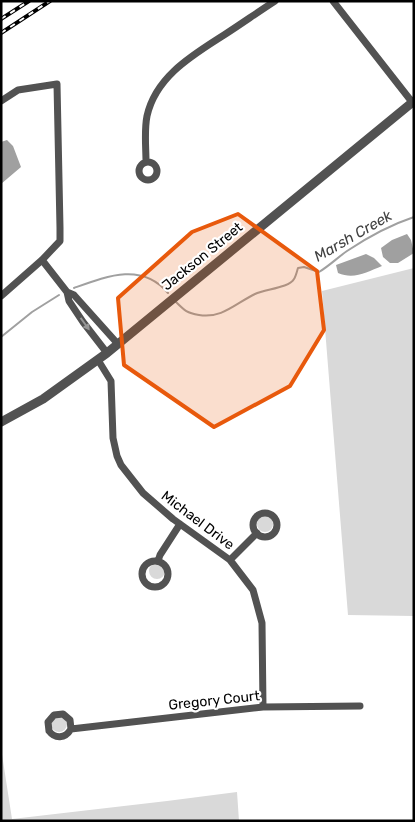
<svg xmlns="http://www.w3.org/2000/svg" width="415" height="822" font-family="Rubik,sans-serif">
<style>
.green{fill:#d9d9d9}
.water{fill:#a0a0a0}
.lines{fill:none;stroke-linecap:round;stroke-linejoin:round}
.stream{stroke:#a0a0a0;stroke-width:2}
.minor{stroke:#525252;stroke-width:7}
.tertiary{stroke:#525252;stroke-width:9}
.rail-casing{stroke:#000;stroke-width:4}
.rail{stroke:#fff;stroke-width:2;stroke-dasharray:5.5;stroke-linecap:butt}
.oneway{fill:#979797}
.marked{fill:#e8590c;fill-opacity:0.2;stroke:#e8590c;stroke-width:4;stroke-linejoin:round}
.labels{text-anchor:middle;stroke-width:4.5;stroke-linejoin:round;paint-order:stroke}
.street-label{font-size:14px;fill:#000;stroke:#fff}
.water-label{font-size:15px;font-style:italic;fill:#414141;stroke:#fff}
</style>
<rect width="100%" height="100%" fill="#fff"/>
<path class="green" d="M414,268V616L348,615L322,291Z
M257 524a8 8 0 1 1 16 0a8 8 0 1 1-16 0Z
M149 571a8 8 0 1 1 16 0a8 8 0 1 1-16 0Z
M51 724a8 8 0 1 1 16 0a8 8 0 1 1-16 0Z
M1,748L12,819L167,801L237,792L239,821H1Z"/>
<path class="water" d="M7,140L13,146L21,167L1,184V142Z
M407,234L411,240L414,253L398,263H390L383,257L381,248L392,240Z
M366,254L374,258L382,266C367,272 354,280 338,273L336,265Z"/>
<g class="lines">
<path class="stream" d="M74,288C107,276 142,262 168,293
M176,302C185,311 187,313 199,315C222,319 236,303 255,294C265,289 289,288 294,279C296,276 297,271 298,268L304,267L319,272C329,266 337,258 347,251C368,237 390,225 414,217
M1,337L32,312L59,295"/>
<path class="minor" d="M333,1L412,102
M1,101L18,90L57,84L60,228V241L42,260L1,296
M139 171a9 9 0 1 1 18 0a9 9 0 1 1-18 0Z
M146,162C146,147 144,131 147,116C156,76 193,55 224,35C241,24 258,12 275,1
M42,260L67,292L69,301L83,322L107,353
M67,292L74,295L117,343
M98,360L111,381L113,438L117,456L121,465L143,493L173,519L230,560L253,590L262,623L263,707
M253 525a12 12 0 1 1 24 0a12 12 0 1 1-24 0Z
M230,560L257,533
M158,561L160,555L180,524
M142 574a13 13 0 1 1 26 0a13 13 0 1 1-26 0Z
M71,729L70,720L63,714L54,715L48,722L49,731C55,739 65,739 71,729L263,707L360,706"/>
<path class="tertiary" d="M1,422L43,399L107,353L414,101"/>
<g class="rail-casing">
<path id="rail" d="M1,19L29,1
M1,33L50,1"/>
</g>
<use href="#rail" class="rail"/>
</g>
<defs><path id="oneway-solid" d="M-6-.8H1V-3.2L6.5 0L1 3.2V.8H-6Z" transform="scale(1.25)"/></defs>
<use class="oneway" href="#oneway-solid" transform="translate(85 324) rotate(54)"/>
<path class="marked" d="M238,214L317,271L324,330L290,386L214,427L124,365L118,298L192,232Z"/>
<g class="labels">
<g class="street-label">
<text transform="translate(202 256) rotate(-39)" y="5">Jackson Street</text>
<text transform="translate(198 520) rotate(37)" y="5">Michael Drive</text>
<text transform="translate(214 700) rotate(-6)" y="5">Gregory Court</text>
</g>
<g class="water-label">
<text transform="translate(353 236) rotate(-30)" y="5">Marsh Creek</text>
</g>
</g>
<rect width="415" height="822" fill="none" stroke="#000000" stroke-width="5"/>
</svg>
